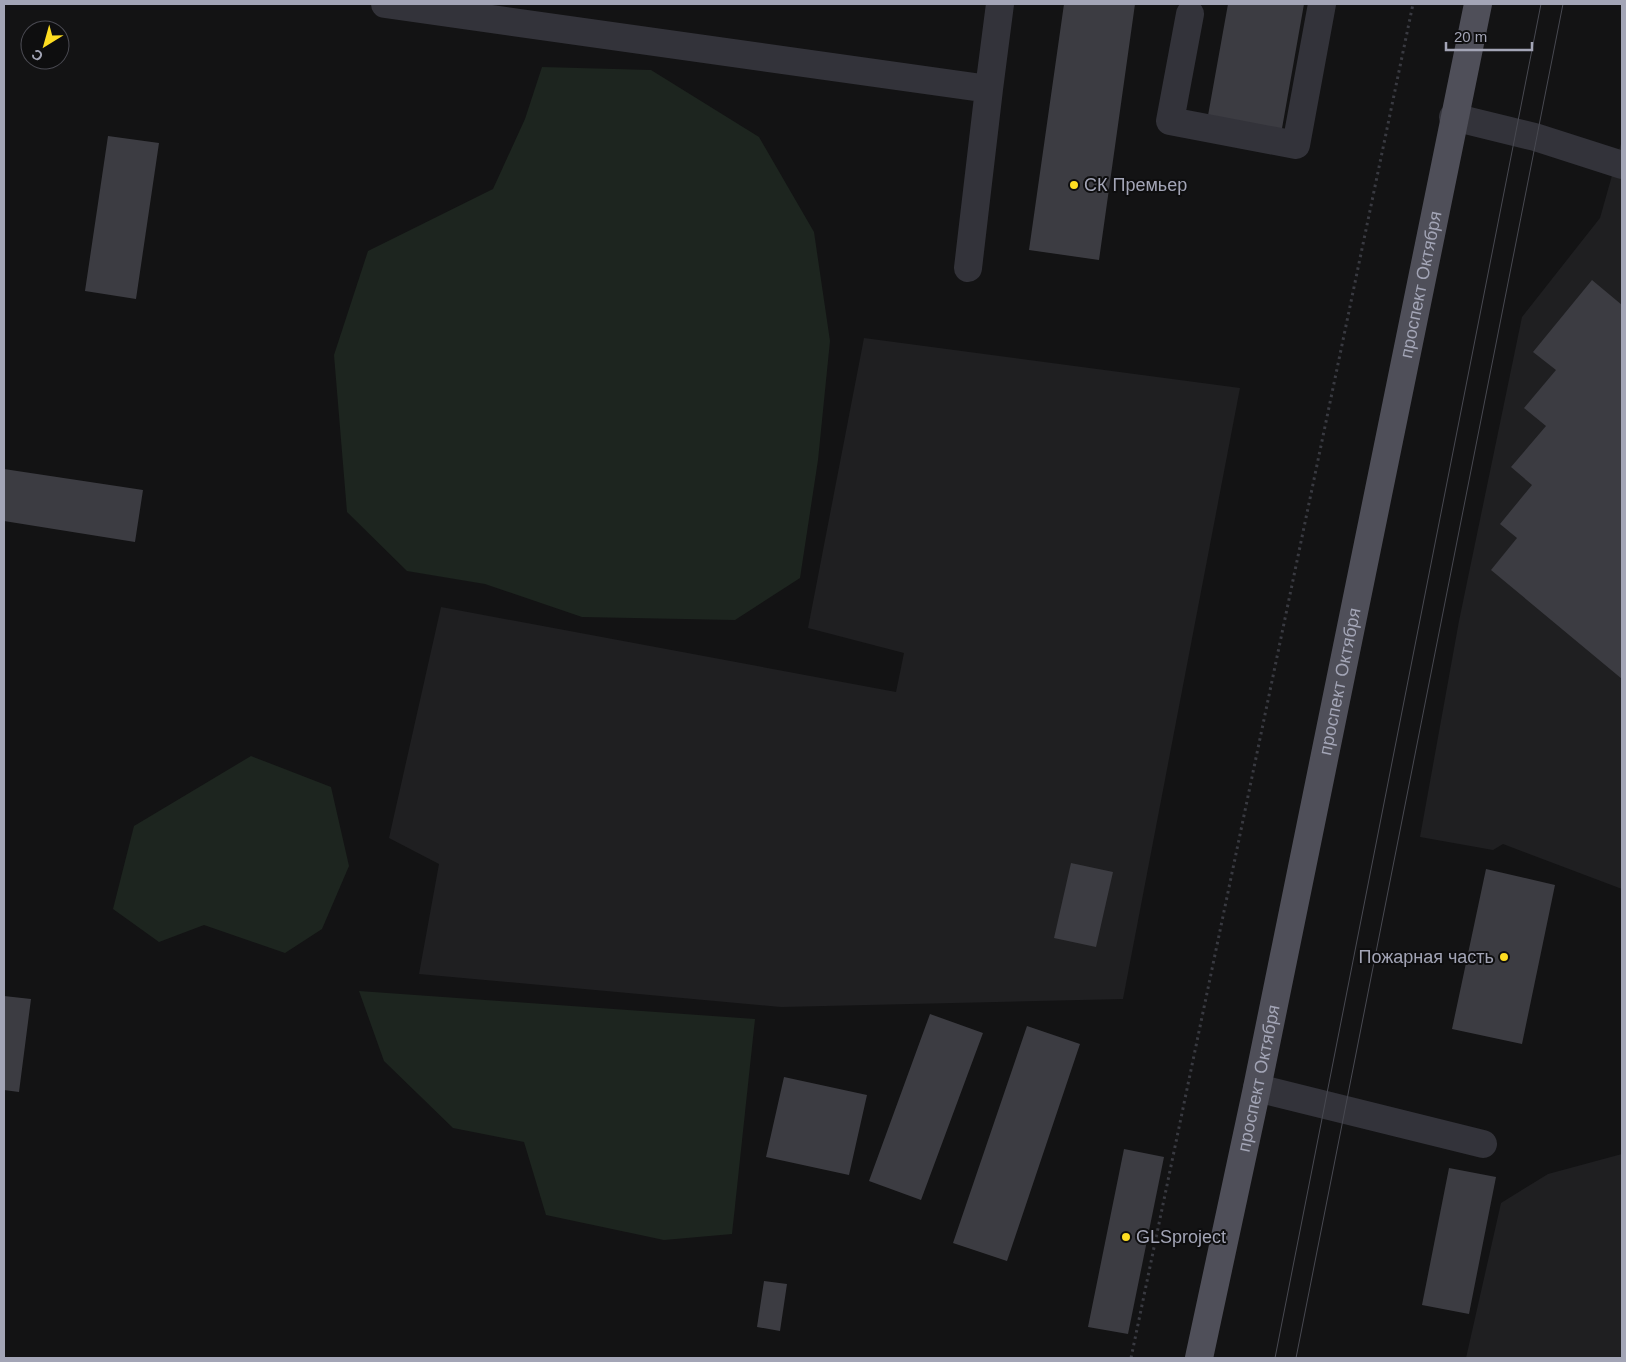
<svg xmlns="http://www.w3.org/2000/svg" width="1626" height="1362" font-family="Helvetica,sans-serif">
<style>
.built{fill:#1f1f21}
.green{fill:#1d251f}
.building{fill:#3c3c42}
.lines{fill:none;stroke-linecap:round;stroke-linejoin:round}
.path{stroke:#393a41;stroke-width:3;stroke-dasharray:2.5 4;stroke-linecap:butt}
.minor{stroke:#33333a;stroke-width:28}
.major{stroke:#4f4f59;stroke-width:28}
.tram{stroke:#484951;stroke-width:1}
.poi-dot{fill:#fedd21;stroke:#0e0e0f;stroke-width:2}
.labels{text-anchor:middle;stroke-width:4;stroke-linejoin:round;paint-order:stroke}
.poi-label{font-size:18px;fill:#a3a5b6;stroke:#0e0e0f;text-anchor:start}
.street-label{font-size:18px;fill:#a3a5b6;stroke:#0e0e0f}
</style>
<rect width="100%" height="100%" fill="#131314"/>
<path class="built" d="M1622,140V889L1503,844L1493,850L1420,837L1459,621L1522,317L1600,218Z
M864,338L1240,388L1123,999L781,1007L419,974L439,864L389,838L441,607L896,692L904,653L808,628Z
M1622,1154V1358H1466L1501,1203L1548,1174Z"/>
<path class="green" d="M542,67L651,70L759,137L814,232L830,341L818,460L800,578L735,620L582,617L485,584L407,571L347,512L334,355L368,251L493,189L525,119Z
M251,756L331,787L349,866L322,929L285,953L204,925L159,942L113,909L134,826Z
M359,991L755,1019L732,1234L664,1240L546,1215L524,1142L453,1128L384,1061Z"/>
<path class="building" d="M1064,4H1135L1099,260L1029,250Z
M1228,4H1304L1281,134L1207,121Z
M108,136L159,143L136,299L85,291Z
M1592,280L1622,305V679L1491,570L1517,538L1500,524L1532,485L1511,467L1546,426L1524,408L1556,370L1533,352Z
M4,469L143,490L135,542L4,521Z
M1071,863L1113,872L1096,947L1054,938Z
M1486,869L1555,885L1522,1044L1452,1029Z
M4,996L31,999L19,1092L4,1090Z
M930,1014L983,1033L921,1200L869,1181Z
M1027,1026L1080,1044L1007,1261L953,1243Z
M784,1077L867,1095L849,1175L766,1157Z
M1124,1149L1164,1157L1128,1334L1088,1327Z
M1449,1168L1496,1177L1469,1314L1422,1305Z
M764,1281L787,1284L780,1331L757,1327Z"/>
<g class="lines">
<path class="path" d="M1131,1358L1413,4"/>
<path class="minor" d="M385,4L989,89L968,268
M1190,14L1170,121L1296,145L1322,4
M989,89L1000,4
M1453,117L1535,137L1622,165
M1257,1088L1483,1144"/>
<path class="major" id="s1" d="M1199,1358L1257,1088L1478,4"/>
<path class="tram" d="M1275,1358L1541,4
M1296,1358L1563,4"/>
</g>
<g class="poi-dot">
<circle cx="1074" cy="185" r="5"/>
<circle cx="1504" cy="957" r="5"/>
<circle cx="1126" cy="1237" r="5"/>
</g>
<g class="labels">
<g class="poi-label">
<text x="1084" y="191">СК Премьер</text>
<text x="1494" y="963" text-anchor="end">Пожарная часть</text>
<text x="1136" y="1243">GLSproject</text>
</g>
<g class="street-label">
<text dy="6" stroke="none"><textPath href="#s1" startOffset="1096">проспект Октября</textPath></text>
<text dy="6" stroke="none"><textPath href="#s1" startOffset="691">проспект Октября</textPath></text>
<text dy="6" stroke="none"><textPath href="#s1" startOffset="286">проспект Октября</textPath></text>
</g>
</g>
<rect width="1626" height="1362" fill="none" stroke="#a3a5b6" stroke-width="10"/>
<g transform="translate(45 45) rotate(217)"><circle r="24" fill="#0e0e0f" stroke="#4a4a52"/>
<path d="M0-4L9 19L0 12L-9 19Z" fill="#fedd21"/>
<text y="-8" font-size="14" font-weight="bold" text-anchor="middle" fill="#a3a5b6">С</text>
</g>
<path d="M1446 42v8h86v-8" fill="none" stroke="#a3a5b6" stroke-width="2.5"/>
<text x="1454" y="42" font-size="15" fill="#a3a5b6" stroke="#0e0e0f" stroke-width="4" paint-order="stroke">20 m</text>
</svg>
